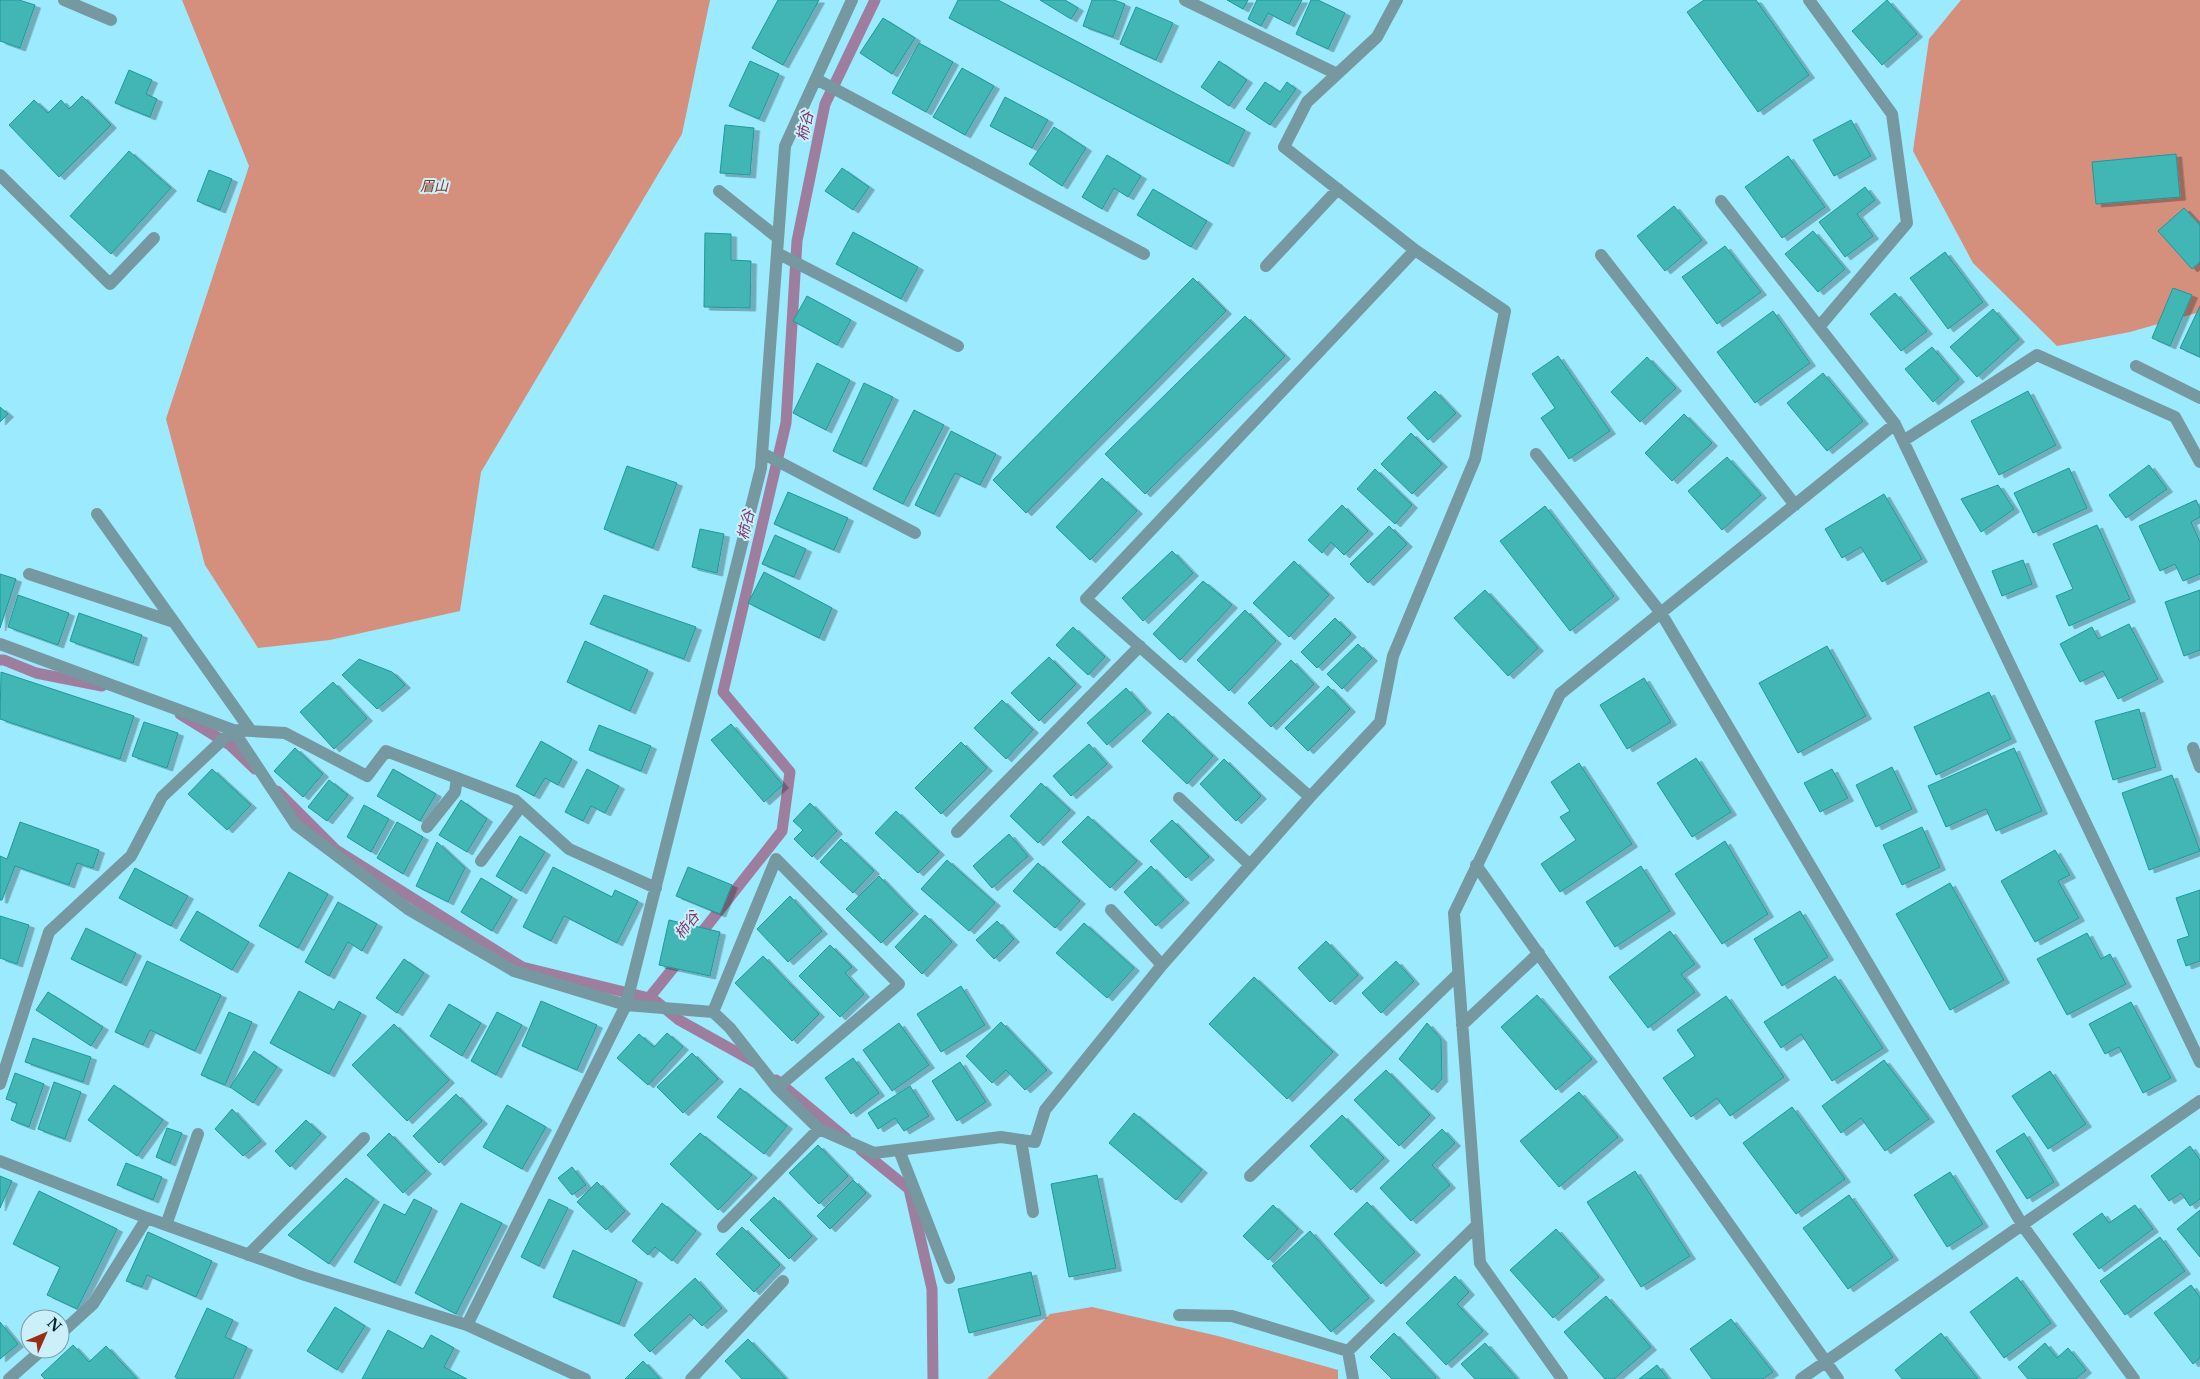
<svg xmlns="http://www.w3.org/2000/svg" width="2200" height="1379" font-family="'Libre Baskerville','Noto Sans JP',serif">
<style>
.forest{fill:#d58f7d}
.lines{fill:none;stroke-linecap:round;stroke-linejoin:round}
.stream{stroke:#9d7e9f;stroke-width:11}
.building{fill:#42b5b5;stroke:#1b9a9b;filter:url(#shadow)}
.lane{stroke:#7598a1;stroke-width:12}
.street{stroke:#7598a1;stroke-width:12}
.labels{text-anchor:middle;stroke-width:4;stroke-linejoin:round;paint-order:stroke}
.park-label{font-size:14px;font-style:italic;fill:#88351f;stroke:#cbf0fa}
.water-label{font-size:15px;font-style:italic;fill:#7b366e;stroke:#cbf0fa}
</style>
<defs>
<filter id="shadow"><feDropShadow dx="5.5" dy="3" stdDeviation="0" flood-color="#0004"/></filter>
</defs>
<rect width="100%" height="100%" fill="#9ceafd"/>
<path class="forest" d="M182,0H710L682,134L481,472L460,611L330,640L258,648L205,565L166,419L249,166Z
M1961,0H2200V312L2130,332L2057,346L1973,263L1913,151L1929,39Z
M1092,1307L1218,1336L1338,1370V1379H987L1050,1314Z"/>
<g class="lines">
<path class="stream" d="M0,660H4L36,673L102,686
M180,714L230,745L255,769
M277,791L336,850L522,967L649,998L657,1002L679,1020L758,1064
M695,941L782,831L790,772L723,692L786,423L797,241L825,104L875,0
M649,998L682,957
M776,1080L846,1138
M861,1150L909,1189L932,1289L933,1379"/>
</g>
<path class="building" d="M0,0H19L35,5L20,48L0,41Z
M778,0H819L783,65L752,48Z
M958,0H998L1245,130L1228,164L949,18Z
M1040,0H1065L1078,8L1071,19Z
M1092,0H1114L1125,4L1113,37L1083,26Z
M1227,0H1248L1243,9Z
M1257,0H1302L1289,24L1268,13L1261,26L1248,19Z
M1311,0H1318L1345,13L1328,49L1296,34Z
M1704,0H1756L1809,75L1758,112L1687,12Z
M1887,0L1917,34L1882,65L1852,31Z
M1136,7L1173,23L1156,60L1120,44Z
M883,18L915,38L892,74L860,53Z
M919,43L953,62L926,112L892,93Z
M750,61L779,74L759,119L729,106Z
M1219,61L1247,80L1229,106L1201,87Z
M962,68L994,86L965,135L933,117Z
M129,70L152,80L146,94L157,99L150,117L115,103Z
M1265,82L1280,92L1287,82L1296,89L1270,125L1246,109Z
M82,96L111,125L59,177L9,125L34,100L48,113L61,100L69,109Z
M1005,97L1048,120L1032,148L990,126Z
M1851,120L1871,156L1834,176L1813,140Z
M725,125L754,128L750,175L720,173Z
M1054,127L1086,148L1062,186L1029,164Z
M129,151L171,188L111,254L70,216Z
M2176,154L2180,197L2096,204L2092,162Z
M1107,155L1141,176L1128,197L1114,188L1102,209L1082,197Z
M1788,156L1825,207L1782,238L1745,187Z
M842,168L869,187L853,210L825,191Z
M209,170L232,179L220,210L197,201Z
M1865,187L1875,200L1857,214L1873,236L1845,257L1819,222Z
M1153,189L1207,221L1191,247L1137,215Z
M1674,206L1702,240L1665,271L1637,236Z
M2184,208L2200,225V262L2192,269L2158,231Z
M1813,231L1845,269L1818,292L1785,254Z
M853,232L918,267L901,299L836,264Z
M705,233L731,234V260L751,261L750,308L704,307Z
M1725,246L1761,292L1717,324L1682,277Z
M1945,252L1983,302L1948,329L1910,278Z
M1193,278L1226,311L1026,513L993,480Z
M2173,288L2192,295L2170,346L2152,338Z
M1895,293L1927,331L1901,351L1870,314Z
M807,296L851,320L837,345L793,321Z
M2200,306V357L2180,348Z
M1993,309L2019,339L1977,377L1950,347Z
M1773,311L1810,363L1755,403L1717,352Z
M1245,316L1285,356L1145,494L1105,454Z
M1932,347L1959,379L1933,402L1905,369Z
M1558,356L1610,431L1569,459L1541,418L1555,408L1532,374Z
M1647,357L1676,388L1640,422L1611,392Z
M817,363L850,380L826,430L793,413Z
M1823,373L1863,421L1827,451L1787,403Z
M864,383L893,397L861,464L833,451Z
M1435,391L1456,413L1428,440L1407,418Z
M2028,391L2056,445L1999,475L1971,421Z
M0,407L8,414L0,422Z
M914,410L944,425L903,504L873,489Z
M1684,414L1712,443L1672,481L1645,453Z
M951,431L996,454L980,485L955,473L934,514L915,505Z
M1411,433L1442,464L1412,494L1381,464Z
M1727,457L1761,495L1722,530L1688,491Z
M2149,465L2167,489L2126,518L2109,495Z
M627,466L677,483L653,548L604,529Z
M2069,468L2087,508L2033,533L2014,493Z
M1375,469L1412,505L1395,524L1357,489Z
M1102,478L1137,511L1090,560L1056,527Z
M1998,485L2014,509L1981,532L1961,499Z
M788,492L848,518L834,550L774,524Z
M1884,494L1922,559L1882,582L1861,547L1842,558L1825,529Z
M2196,500L2200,508V517L2191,522L2200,542V574L2183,581L2175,564L2160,571L2139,526Z
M1342,505L1368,531L1344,555L1331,542L1322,553L1308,540Z
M1545,506L1614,596L1570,631L1500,541Z
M2097,525L2130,599L2069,626L2056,596L2073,589L2053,544Z
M1389,526L1407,544L1368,583L1350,564Z
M700,529L724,534L717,573L692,567Z
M775,535L806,549L794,577L762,564Z
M1172,551L1193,573L1143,621L1122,598Z
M2023,560L2032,584L2002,596L1992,571Z
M1294,561L1329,595L1289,637L1253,603Z
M764,572L832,608L819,638L748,603Z
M0,574L16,579L0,628Z
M1203,581L1232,605L1180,660L1153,634Z
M1485,590L1538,648L1508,676L1454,618Z
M2200,590V650L2184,656L2165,602Z
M18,595L69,613L58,645L8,627Z
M604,595L696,627L684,659L590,624Z
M1245,610L1276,641L1229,691L1197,660Z
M79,613L142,635L133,663L70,641Z
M1335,618L1351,634L1317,668L1301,652Z
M2129,624L2158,679L2118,699L2103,671L2080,682L2060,644L2092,627L2098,639Z
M1073,627L1105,657L1088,675L1056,645Z
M585,641L648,670L630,711L567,682Z
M1358,644L1372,658L1342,689L1327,674Z
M1827,646L1866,716L1798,753L1759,683Z
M1049,657L1076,684L1039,721L1011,693Z
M359,659L392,672L405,685L377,709L342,675Z
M1291,660L1314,684L1271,727L1248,703Z
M1,672L134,716L120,759L0,719Z
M1644,678L1671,722L1627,749L1600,705Z
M333,682L367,718L334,749L300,712Z
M1328,686L1350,709L1308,751L1285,728Z
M1126,688L1146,710L1107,745L1087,723Z
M1989,692L2011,739L1936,775L1914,727Z
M1002,700L1033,730L1006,759L974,728Z
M2139,709L2156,767L2113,780L2095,721Z
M1168,713L1213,756L1187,784L1142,741Z
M144,722L178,733L167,768L132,756Z
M731,724L783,785L764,802L711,740Z
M599,725L651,746L641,771L589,750Z
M541,741L572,759L558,785L545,778L534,796L516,786Z
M961,742L987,768L941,814L915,788Z
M1089,744L1107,764L1071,796L1053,776Z
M295,748L323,774L303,797L274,771Z
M2014,748L2042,811L1996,831L1986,809L1946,827L1928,786Z
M1696,758L1731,812L1692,837L1657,783Z
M1224,759L1261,796L1236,821L1200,784Z
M1579,763L1632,844L1560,892L1541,864L1576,840L1560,817L1570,811L1551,782Z
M1892,767L1912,809L1876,827L1856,785Z
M212,769L251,805L227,830L188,794Z
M393,769L436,794L420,821L377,796Z
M587,769L619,786L605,813L591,806L583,821L565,812Z
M1832,769L1848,798L1820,812L1804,783Z
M2172,775L2200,851L2149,870L2122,793Z
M329,780L348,795L327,821L308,807Z
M1041,783L1070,810L1038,843L1010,816Z
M461,800L487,819L467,852L439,835Z
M810,803L837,831L812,857L794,839L803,830L793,821Z
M364,805L389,819L371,852L347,837Z
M896,811L939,852L918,873L875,833Z
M1088,816L1137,861L1110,888L1062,842Z
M1172,820L1209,857L1186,878L1150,841Z
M20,822L99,850L93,868L77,863L69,885L15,866L2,900H0V856L7,859Z
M397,822L423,837L403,874L377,858Z
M1922,827L1940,867L1902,885L1883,845Z
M1009,834L1028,856L992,888L973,866Z
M520,836L545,852L521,891L496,876Z
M841,839L874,871L853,893L820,862Z
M1725,841L1768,914L1722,944L1675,874Z
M437,842L465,868L448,902L416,886Z
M2055,850L2070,875L2058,881L2079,918L2035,942L2001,881Z
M947,860L995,903L969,931L921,889Z
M1038,863L1080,901L1055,928L1013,891Z
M1151,866L1184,900L1156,926L1124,892Z
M1641,866L1670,911L1615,947L1586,902Z
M553,867L612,897L615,890L638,901L617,943L564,916L551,941L523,927Z
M688,867L732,885L720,914L676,896Z
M135,868L188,896L171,926L119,898Z
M289,872L328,894L298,948L259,926Z
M879,876L913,911L881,943L846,909Z
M481,878L512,897L492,931L461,912Z
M1950,883L2004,980L1950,1010L1896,914Z
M2200,890V961L2186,966L2177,940L2189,936L2176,898Z
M790,896L822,931L788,962L757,929Z
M338,902L377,924L362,951L348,942L329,976L305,962Z
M197,911L249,942L232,970L180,940Z
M1800,911L1828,957L1782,986L1754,939Z
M925,915L952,942L922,974L895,947Z
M0,916L29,925L17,964L0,958Z
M669,920L720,932L710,976L659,965Z
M997,921L1014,939L994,959L976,940Z
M1084,923L1134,968L1107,998L1056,953Z
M86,928L136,953L121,983L71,959Z
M1670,931L1695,964L1681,974L1695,992L1648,1028L1609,977Z
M2087,933L2101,959L2110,954L2126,984L2067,1015L2037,959Z
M1326,941L1358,975L1330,1002L1298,968Z
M830,945L852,967L845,973L864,994L840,1017L799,976Z
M763,956L819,1014L792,1041L735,983Z
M404,959L424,973L397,1013L376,998Z
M147,961L221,995L195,1051L150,1030L143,1045L115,1032Z
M1396,961L1414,981L1381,1013L1362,993Z
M1835,976L1883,1048L1832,1081L1801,1034L1781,1048L1764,1022Z
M1254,977L1333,1052L1287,1099L1209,1024Z
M961,986L985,1025L941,1052L917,1014Z
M299,991L334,1010L339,1001L361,1013L329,1074L270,1043Z
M48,992L103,1027L91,1046L36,1010Z
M1537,995L1592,1059L1556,1090L1501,1027Z
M1726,996L1784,1077L1730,1116L1717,1098L1691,1117L1663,1078L1695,1056L1677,1030Z
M541,1001L597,1025L577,1070L522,1046Z
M2131,1002L2171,1078L2143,1093L2119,1047L2105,1054L2089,1024Z
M449,1004L481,1023L462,1056L430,1036Z
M229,1012L252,1022L225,1085L201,1075Z
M497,1012L522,1025L496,1075L471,1061Z
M1001,1022L1047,1070L1025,1090L1006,1070L992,1083L966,1056Z
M899,1023L929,1065L892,1091L863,1050Z
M1427,1023L1441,1039L1442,1079L1432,1090L1399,1059Z
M394,1024L449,1080L407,1121L352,1065Z
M667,1033L683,1047L648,1085L617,1058L639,1034L654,1047Z
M33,1038L91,1057L83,1082L25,1062Z
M254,1051L277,1067L253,1103L230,1087Z
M692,1053L718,1079L683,1113L657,1087Z
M853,1058L879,1093L851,1114L825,1078Z
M1884,1060L1929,1119L1885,1151L1861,1118L1841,1133L1822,1106Z
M960,1062L986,1102L957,1121L932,1081Z
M1386,1070L1430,1115L1399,1146L1354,1100Z
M2050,1071L2086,1124L2048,1149L2012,1096Z
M15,1073L44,1084L29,1127L11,1120L17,1103L6,1099Z
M54,1082L81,1092L65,1139L38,1129Z
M114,1085L163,1120L137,1156L88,1120Z
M910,1086L929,1116L904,1131L895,1118L878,1129L868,1113Z
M740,1088L787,1126L764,1154L717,1117Z
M1579,1092L1618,1137L1559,1187L1520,1141Z
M456,1094L482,1121L439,1163L413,1136Z
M507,1105L546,1127L522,1169L483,1147Z
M1792,1107L1845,1179L1796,1214L1743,1143Z
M232,1109L261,1141L243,1156L215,1129Z
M1134,1113L1202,1170L1176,1200L1109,1143Z
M1342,1115L1384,1158L1351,1190L1310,1146Z
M306,1120L321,1134L290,1167L275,1151Z
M167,1128L182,1133L170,1163L156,1157Z
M1442,1129L1455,1143L1432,1165L1450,1185L1411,1221L1380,1188Z
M389,1133L426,1171L403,1193L367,1155Z
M700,1133L752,1175L718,1210L670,1164Z
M2024,1133L2054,1182L2027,1199L1996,1151Z
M818,1145L848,1176L819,1204L789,1173Z
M2190,1146L2200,1160V1199L2190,1206L2181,1193L2169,1201L2151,1176Z
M126,1163L162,1177L153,1200L117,1185Z
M572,1167L586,1185L572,1195L558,1178Z
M1635,1171L1690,1256L1641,1287L1587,1202Z
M1950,1172L1983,1224L1947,1247L1914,1195Z
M1097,1175L1116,1268L1069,1277L1051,1184Z
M0,1176L12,1181L0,1208Z
M346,1178L374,1199L329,1264L288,1235Z
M853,1180L866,1193L830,1229L817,1216Z
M597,1182L625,1211L606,1230L577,1202Z
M39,1191L117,1229L77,1309L47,1295L60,1267L13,1244Z
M1849,1195L1893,1257L1848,1289L1803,1228Z
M774,1197L812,1236L789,1259L750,1220Z
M414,1199L432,1208L395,1283L354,1262L384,1204L405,1215Z
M549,1199L568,1208L539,1266L521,1257Z
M1367,1202L1415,1252L1381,1284L1334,1234Z
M461,1203L502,1223L456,1314L415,1293Z
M662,1203L696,1231L672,1261L655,1247L648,1255L632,1241Z
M1273,1205L1298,1229L1268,1260L1243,1236Z
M2135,1205L2153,1229L2099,1269L2073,1234L2102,1213L2109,1223Z
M2200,1210V1257L2177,1229Z
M742,1227L780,1265L754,1292L716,1254Z
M1556,1229L1599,1277L1553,1318L1510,1270Z
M1310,1231L1369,1298L1331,1332L1272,1266Z
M148,1232L212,1261L196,1297L147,1275L142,1287L126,1281Z
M2160,1237L2185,1271L2125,1315L2100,1281Z
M573,1250L637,1280L619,1324L553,1297Z
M1031,1272L1041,1315L969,1333L958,1289Z
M1455,1276L1469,1292L1457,1304L1483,1331L1446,1365L1406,1323Z
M2017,1277L2051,1323L2004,1358L1970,1312Z
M695,1278L722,1308L702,1326L690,1314L650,1352L634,1335Z
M2191,1285L2200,1297V1358L2193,1364L2154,1313Z
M1606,1296L1651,1347L1614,1379H1605L1564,1332Z
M335,1307L365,1326L337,1370L307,1351Z
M207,1308L233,1320L225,1337L247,1347L233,1379H178L175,1377Z
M1731,1319L1773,1372L1763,1379H1712L1690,1349Z
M0,1322L18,1344L0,1359Z
M388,1330L423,1349L431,1335L454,1348L444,1367L467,1379H362Z
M1394,1333L1436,1377L1434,1379H1392L1370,1357Z
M1941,1333L1978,1379H1902L1895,1370Z
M748,1339L786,1379H742L725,1361Z
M1485,1343L1517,1379H1475L1461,1364Z
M2045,1343L2057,1358L2068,1348L2086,1370L2076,1379H2028L2018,1367Z
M73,1345L89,1362L106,1346L137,1379H45L41,1375Z
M643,1361L660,1379H625Z
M1657,1365L1668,1379H1639Z"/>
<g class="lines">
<path class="lane" d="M427,827L455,792L457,778
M1021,1140L1033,1212
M899,1150L949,1278"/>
<path class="street" d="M64,0L111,20
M1185,0L1337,74
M1397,0L1377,37L1307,102L1284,147L1415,250L1505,311L1475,459L1393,656L1380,722L1310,797L1086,599L1415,250
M1809,0L1892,114L1907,223L1819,327L1895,424
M816,79L1144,254
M0,175L110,284L154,238
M719,191L778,238
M1721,201L1819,327
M777,253L958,346
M1601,255L1795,505
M1266,266L1338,189
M2136,366L2200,398
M1903,441L2037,355L2175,417L2200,462
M762,453L915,533
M1536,454L1661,613L2023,1226L2134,1379
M97,514L174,622
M29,574L174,622L251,731
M0,644L233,730L296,825L408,909L514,971L626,1005L713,1012L730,1028L777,1088L819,1129L874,1153L1001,1137L1035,1142L1045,1110L1162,965L1310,797
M2193,748L2200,767
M1179,798L1250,865
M957,832L1140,646
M481,861L521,806
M1476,865L1838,1379
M1111,910L1162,965
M713,1012L776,859L899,984L777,1088
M1462,1025L1539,953
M0,1084L49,932L131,856L162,797L233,730L285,733L367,776L386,751L515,800L569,849L656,888
M0,1161L147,1218L305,1275L467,1325L626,1005L761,468L785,146L852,0
M1250,1176L1458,974
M166,1225L198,1134
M723,1227L819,1129
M248,1255L364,1138
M1179,1315L1232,1316L1348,1351L1477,1225
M467,1325L585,1379
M60,1334L93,1304L147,1218
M1348,1351L1353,1379
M9,1379L43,1349
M691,1379L783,1281
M1562,1379L1480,1263L1454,913L1560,694L1895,424L2200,1062
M1801,1379L2200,1101"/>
</g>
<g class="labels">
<g class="park-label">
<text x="434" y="191">眉山</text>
</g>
<g class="water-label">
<text transform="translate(805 126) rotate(-78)" y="5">柿谷</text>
<text transform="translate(746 525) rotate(-77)" y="5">柿谷</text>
<text transform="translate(687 925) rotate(-52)" y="5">柿谷</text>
</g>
</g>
<g transform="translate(45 1334) rotate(45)"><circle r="24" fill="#cbf0fa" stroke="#7b9ea7"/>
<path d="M0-4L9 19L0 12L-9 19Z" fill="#972f14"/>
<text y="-8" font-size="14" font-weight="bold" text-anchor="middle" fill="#02242b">N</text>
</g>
</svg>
